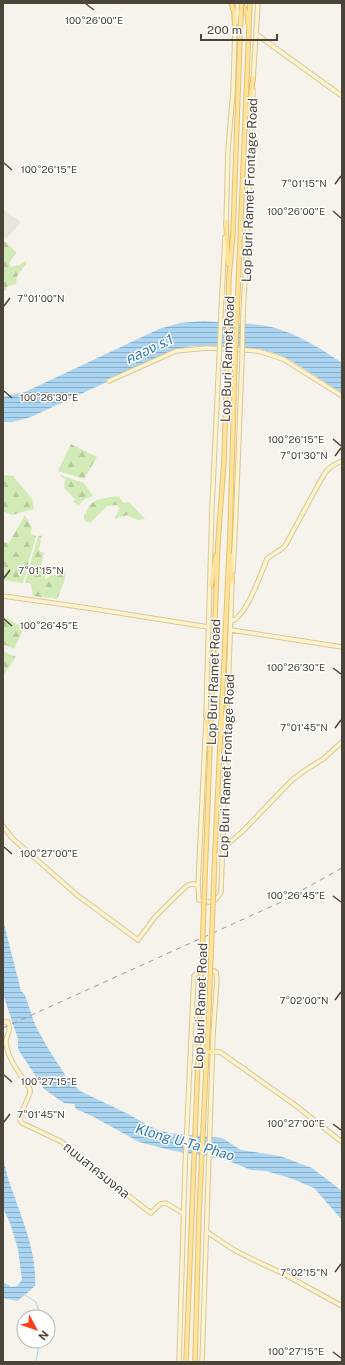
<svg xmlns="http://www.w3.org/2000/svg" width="345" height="1365" font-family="'Public Sans','Noto Sans Thai',sans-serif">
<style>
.residential{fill:#eae5da}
.forest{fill:url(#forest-firs)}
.water{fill:url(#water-rules)}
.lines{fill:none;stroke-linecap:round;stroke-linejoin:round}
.stream{stroke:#a9d4f2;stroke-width:1}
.secondary-casing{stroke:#d6c79b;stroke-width:5.5}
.primary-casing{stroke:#e6c16a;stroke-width:5.5}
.secondary{stroke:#fff3cd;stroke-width:3.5}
.primary{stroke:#ffe39c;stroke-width:3.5}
.rail{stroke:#9a9a9a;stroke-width:1;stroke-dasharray:5 5;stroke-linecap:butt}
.secondary-bridge-casing{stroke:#d6c79b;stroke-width:5.5;stroke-linecap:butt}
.primary-bridge-casing{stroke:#e6c16a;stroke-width:5.5;stroke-linecap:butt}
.secondary-bridge{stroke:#fff3cd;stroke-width:3.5}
.primary-bridge{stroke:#ffe39c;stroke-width:3.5}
.ticks{fill:none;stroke:#4b4439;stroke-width:1.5}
.labels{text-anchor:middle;stroke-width:3;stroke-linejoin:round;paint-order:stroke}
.street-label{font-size:13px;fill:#4b4439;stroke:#fff}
.water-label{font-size:14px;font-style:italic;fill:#2e7ab2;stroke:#fff}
.ticks-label{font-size:10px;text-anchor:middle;fill:#4b4439;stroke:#fff;stroke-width:3;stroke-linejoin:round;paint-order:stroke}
</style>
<defs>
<pattern id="forest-firs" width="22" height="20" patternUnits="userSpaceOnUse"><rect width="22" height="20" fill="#d2eab5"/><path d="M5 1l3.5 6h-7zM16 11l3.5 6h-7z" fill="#b6ca9c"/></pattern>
<pattern id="water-rules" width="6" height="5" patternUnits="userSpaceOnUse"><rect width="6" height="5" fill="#a9d4f2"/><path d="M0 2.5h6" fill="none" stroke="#8caec5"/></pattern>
</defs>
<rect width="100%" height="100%" fill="#f6f3ec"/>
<path class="residential" d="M3,209L21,222L6,239L3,236Z"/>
<path class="forest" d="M3,240L16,252L9,263L11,267L19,265L26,261V264L17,276L16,284L6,287L7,291L3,290Z
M71,444L97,457L84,479L58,471Z
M3,475L13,476L32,499L34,509L12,515L3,511Z
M60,475L84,483L93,496L85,499L79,505L73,502L75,499L64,488L65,479Z
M118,496L124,503L129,502L145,519H147L138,520L127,515L114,519L120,508L117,505L107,506L90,523L85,521C83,517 84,516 86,512C91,498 105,498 118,496Z
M25,515L32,528L30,533L36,536L23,583L3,580V542L9,543Z
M42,535L39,550L41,552L44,553L41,566L46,568L45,579L63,570L66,573L64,582L57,599L33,596L31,584L25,582L38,537Z
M3,616L24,628L14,649L3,644Z
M3,651L16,657L3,676Z"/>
<path class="water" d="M204,321C226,323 254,322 275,328C300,335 321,349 342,363V393L292,361L275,353L257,349L192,346L176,350L31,417L13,422H3V397L25,392L159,329L180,323Z
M3,920L21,991L25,995L35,1025L49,1050L67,1078L80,1091L128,1114L155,1129L169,1133L222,1138L241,1150L280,1156L312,1168L342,1191V1220L314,1188L293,1179L266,1171L251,1170L224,1159L174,1151L139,1142L92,1116L76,1109L74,1104L64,1103L44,1089L18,1049V1039L3,994Z
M3,1157C5,1166 7,1176 10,1184C21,1217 37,1251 35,1286L26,1294L17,1301L3,1298V1282L11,1287L17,1286L22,1280L18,1249L10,1223L3,1208Z"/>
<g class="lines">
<path class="stream" d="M25,1295L36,1302L38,1309L44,1314L45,1317
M48,1324V1327
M36,1362L39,1345L41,1341"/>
<g class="secondary-casing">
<path id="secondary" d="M236,23L238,3
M256,34L342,96
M253,80L258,3
M226,225L228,150L233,91L235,32
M221,312L225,237
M243,314L248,223L253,90
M109,381L176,351L207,348L232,349L258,351L283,359L342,396
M233,571C237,500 239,430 242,360
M3,596L88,608L208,627
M231,621C246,618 261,573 267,559C272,554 280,551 285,546L323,476C327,469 334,464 342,461
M231,630L342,647
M206,715L212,506L219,360
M206,721L198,885L199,900C211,904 215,903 221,892L232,581
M3,826L12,838L77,895L138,940L155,917L178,894L188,885L193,884L198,885
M222,849L242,832L292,780L304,771L323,759L342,742
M3,1022H8C12,1035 5,1034 6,1043C8,1060 21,1075 30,1089V1093L20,1116V1120L22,1123L62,1142L80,1159L151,1213L160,1204L166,1203L184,1214
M213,1052H220L295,1105L342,1142
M207,1232L234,1250L256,1261L282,1273L342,1306
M179,1362L185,1168L194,976C200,970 209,968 216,972L217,979L213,1035L202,1362"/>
</g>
<g class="primary-casing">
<path id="primary" d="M231,3L234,12L235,34
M241,3L247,13L248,23
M248,115L253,78
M226,222L228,264
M228,313L229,277L233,234L241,11
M237,314L250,3
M231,555L232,582
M211,586L216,555
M206,713L208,739
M222,735L227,706
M206,850L218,542L224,461L227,360
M215,851L230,534L235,360
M207,1052H213
M186,1362L200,1009
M195,1362L199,1214L209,1007"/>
</g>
<use href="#secondary" class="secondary"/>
<use href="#primary" class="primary"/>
<path class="rail" d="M3,1028L279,903L342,868"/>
<g class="secondary-bridge-casing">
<path id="secondary-bridge" d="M219,360L221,312
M242,360L243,314"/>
</g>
<g class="primary-bridge-casing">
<path id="primary-bridge" d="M241,11L242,3
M227,360L228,313
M235,360L237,314
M209,1007L215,851
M200,1009L206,850"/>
</g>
<use href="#secondary-bridge" class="secondary-bridge"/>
<use href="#primary-bridge" class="primary-bridge"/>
</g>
<path class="ticks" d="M86,4L94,10M4,163L12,170M335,184L341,176M333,211L341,218M4,306L10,298M4,391L12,398M333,439L341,446M335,456L341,448M4,578L10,570M4,619L12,626M333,668L341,674M335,728L341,720M4,847L12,854M333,896L341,902M335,1000L341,992M4,1075L12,1082M4,1122L10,1114M333,1124L341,1130M335,1272L341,1264M333,1352L341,1358"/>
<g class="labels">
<g class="street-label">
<text transform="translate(249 190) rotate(-88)" y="5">Lop Buri Ramet Frontage Road</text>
<text transform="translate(227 359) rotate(-88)" y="5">Lop Buri Ramet Road</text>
<text transform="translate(213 682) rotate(-88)" y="5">Lop Buri Ramet Road</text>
<text transform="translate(226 766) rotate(-88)" y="5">Lop Buri Ramet Frontage Road</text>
<text transform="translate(200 1006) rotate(-88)" y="5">Lop Buri Ramet Road</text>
<text transform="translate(97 1170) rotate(39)" y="5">ถนนสาครมงคล</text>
</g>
<g class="water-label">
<text transform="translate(149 349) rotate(-25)" y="5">คลอง ร.1</text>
<text transform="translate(185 1142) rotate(16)" y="5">Klong U-Ta Phao</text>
</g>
</g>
<g class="ticks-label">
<text x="94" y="24">100°26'00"E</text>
<text x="49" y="173">100°26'15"E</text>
<text x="304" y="187">7°01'15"N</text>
<text x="296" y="215">100°26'00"E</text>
<text x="41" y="302">7°01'00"N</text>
<text x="49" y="401">100°26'30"E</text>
<text x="296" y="443">100°26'15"E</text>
<text x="304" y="459">7°01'30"N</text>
<text x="41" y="574">7°01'15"N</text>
<text x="49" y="629">100°26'45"E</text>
<text x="296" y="671">100°26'30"E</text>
<text x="304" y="731">7°01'45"N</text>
<text x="49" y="857">100°27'00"E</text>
<text x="296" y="899">100°26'45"E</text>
<text x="304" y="1004">7°02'00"N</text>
<text x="49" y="1085">100°27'15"E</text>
<text x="41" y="1118">7°01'45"N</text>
<text x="296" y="1127">100°27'00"E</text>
<text x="304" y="1276">7°02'15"N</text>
<text x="296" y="1355">100°27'15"E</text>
</g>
<rect width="345" height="1365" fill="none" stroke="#4b4439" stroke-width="8"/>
<g transform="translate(36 1329) rotate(130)"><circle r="19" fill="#ffffff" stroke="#b7b4b0"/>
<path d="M0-3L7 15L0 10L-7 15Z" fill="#fc3f1d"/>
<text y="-6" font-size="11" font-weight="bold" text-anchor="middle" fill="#4b4439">N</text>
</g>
<path d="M201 34v6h76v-6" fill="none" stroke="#4b4439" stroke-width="2"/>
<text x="207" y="34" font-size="12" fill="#4b4439" stroke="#ffffff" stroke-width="3" paint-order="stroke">200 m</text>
</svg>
